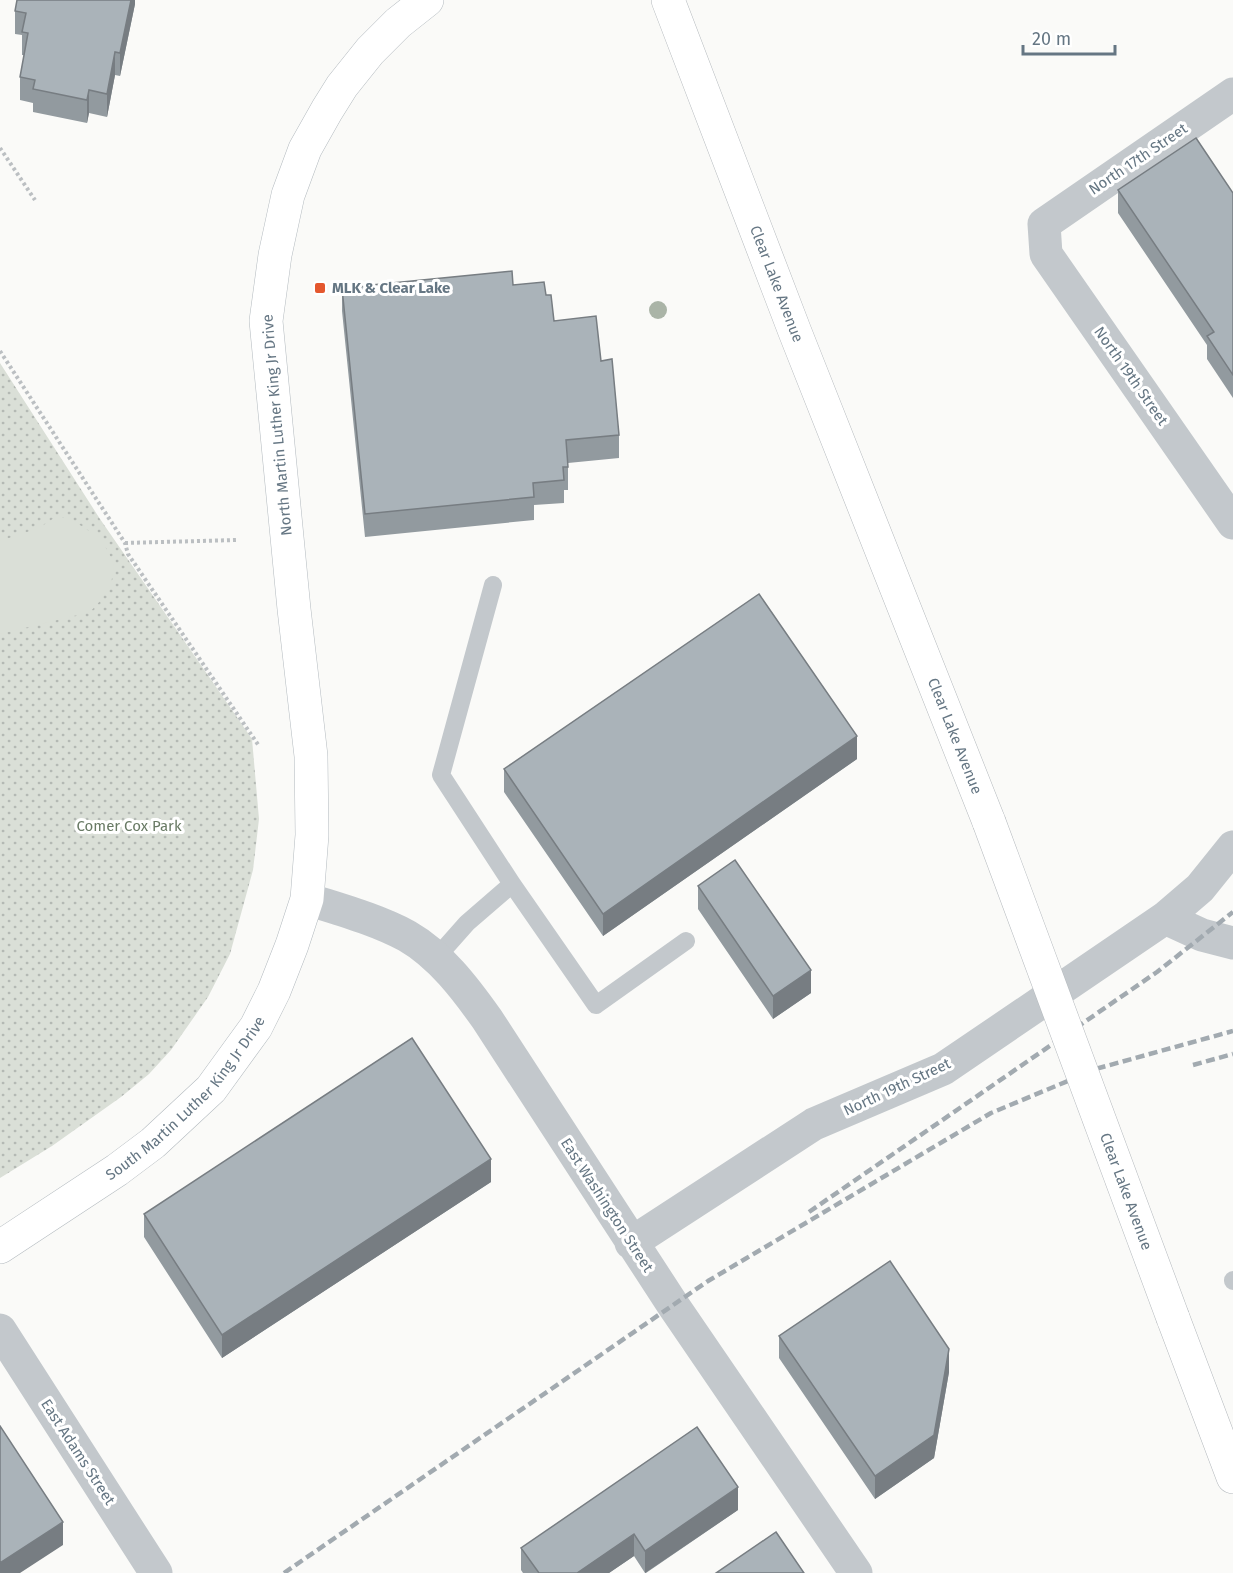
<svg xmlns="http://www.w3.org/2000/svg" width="1233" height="1573" font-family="'Fira Sans',sans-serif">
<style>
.green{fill:url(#green-dots)}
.pitch{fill:#dadfd7}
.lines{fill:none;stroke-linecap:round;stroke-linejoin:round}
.secondary-casing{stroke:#b3babf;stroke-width:34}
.primary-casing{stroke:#b5babe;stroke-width:34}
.path{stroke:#bbbfc2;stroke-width:4;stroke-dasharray:3 3;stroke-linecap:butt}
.lane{stroke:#c3c8cc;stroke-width:18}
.street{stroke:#c3c8cc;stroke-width:33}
.secondary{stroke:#fff;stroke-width:33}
.primary{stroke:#fff;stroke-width:33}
.rail{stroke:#a2aab0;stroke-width:4.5;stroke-dasharray:9 4.5;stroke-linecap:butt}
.primary-bridge-casing{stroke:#b5babe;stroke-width:34;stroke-linecap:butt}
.primary-bridge{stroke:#fff;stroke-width:33}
.tree{fill:#aab4a7}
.wall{fill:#929a9f}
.shaded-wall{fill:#777d82}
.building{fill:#aab3b9;stroke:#777d82;stroke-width:1.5}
.poi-dot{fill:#e4572e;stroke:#fff;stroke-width:2}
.labels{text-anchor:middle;stroke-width:6;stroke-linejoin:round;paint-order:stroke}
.street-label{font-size:15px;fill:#657683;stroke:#fff}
.poi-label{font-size:15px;font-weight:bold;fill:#657683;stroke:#fff;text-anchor:start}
.park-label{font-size:15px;fill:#687a64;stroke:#fff}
</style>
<defs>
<pattern id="green-dots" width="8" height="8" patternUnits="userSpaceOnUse" patternTransform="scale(1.5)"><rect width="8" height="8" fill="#dadfd7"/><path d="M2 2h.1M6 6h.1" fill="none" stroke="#b4b9b4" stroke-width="1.8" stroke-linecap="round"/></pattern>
</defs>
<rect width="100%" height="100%" fill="#fafaf8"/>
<path class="green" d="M0,363L100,519L252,739L259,819L253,870L230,954L208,997L171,1050L149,1074L121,1097L52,1146L0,1178Z"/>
<path class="pitch" d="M54,518H69L100,538L109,553L114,566L111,584L101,600L90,612L0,634V541L39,528Z"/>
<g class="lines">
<g class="secondary-casing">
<g id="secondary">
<path id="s1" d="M0,1247L117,1170L153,1143L211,1089L256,1027L274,991L292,945L307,899L312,835L311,756L294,609L266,321L275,255L288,195L305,149L327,110L342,86L370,51L398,23L427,0"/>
</g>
</g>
<g class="primary-casing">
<g id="primary">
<path id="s2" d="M668,0L795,332L989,822"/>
<path d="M1173,1318L1233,1477"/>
</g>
</g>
<path class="path" d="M0,148L35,200
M0,351L125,543L128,554L259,746
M125,543L236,540"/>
<path class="lane" d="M493,585L441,775L512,884
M436,958L467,923L512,884L596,1005L686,941
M1233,1280V1281"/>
<path class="street" d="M1233,94L1044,224L1046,254L1233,523
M307,899C341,910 375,919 407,936C440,955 465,988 487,1019L673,1305L856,1573
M1165,918L1202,935L1233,943
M631,1243L814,1124L943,1069L1165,918L1200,888L1233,847
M0,1330L156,1573"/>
<use href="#secondary" class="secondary"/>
<use href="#primary" class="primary"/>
<path class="rail" d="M1193,1065L1233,1054
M809,1212L1157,972L1233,912
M284,1573L708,1281L991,1113L1099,1068L1233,1031"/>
<g class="primary-bridge-casing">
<g id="primary-bridge">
<path id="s3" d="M989,822L1173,1318"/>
</g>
</g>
<use href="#primary-bridge" class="primary-bridge"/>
</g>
<circle class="tree" cx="658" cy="310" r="9"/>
<path class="wall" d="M135,0V4L120,76L115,75L107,117L89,113L87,123L33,112V103L20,100V77L24,55H22V35L15,34V11Z
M1118,190L1233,193V398L1207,359V345L1118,213Z
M513,285L546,295L554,321L619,435V458L568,463V490H564V503L534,505V520L365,537L342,311V288Z
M857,759L603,936L504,792V769Z
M698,886L811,993L773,1019L698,909Z
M491,1182L222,1358L144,1237V1214Z
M779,1336L949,1372L934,1458L875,1499L779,1358Z
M738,1510L646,1573H645L634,1556L609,1573H523L521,1570V1548Z"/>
<path class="shaded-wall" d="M131,0H135V4L120,76V53Z
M115,52V75L107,117V94Z
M89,90V113L87,123V100Z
M857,736V759L603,936V914Z
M811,970V993L773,1019V996Z
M491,1159V1182L222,1358V1335Z
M949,1349V1372L934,1458L875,1499V1476Z
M738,1487V1510L645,1573V1551Z
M63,1522V1545L20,1573H0V1563Z
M634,1534V1556L609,1573H576Z"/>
<path class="building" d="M17,0H131L120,53L115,52L107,94L89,90L87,100L33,89L35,80L20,77L28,33L22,32L26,13L15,11Z
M1196,138L1233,193V375L1207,336L1214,332L1118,190Z
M512,271L513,285L544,282L546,295H551L554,321L596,316L601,361L612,359L619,435L566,440L568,467H563L564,480L533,483L534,497L365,514L342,288Z
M759,594L857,736L603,914L504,769Z
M735,860L811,970L773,996L698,886Z
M412,1038L491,1159L222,1335L144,1214Z
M890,1261L949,1349L934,1435L875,1476L779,1336Z
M0,1426L63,1522L0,1563Z
M697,1427L738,1487L645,1551L634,1534L577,1573H539L521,1548Z
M776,1532L804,1573H716Z"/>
<rect class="poi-dot" x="314" y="282" width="12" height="12" rx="3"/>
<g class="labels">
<g class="street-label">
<text transform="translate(1138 159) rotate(-34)" y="5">North 17th Street</text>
<text dy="5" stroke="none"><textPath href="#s2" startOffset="304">Clear Lake Avenue</textPath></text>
<text transform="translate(1131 376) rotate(55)" y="5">North 19th Street</text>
<text transform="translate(277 425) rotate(-95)" y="5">North Martin Luther King Jr Drive</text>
<text dy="5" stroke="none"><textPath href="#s2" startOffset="790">Clear Lake Avenue</textPath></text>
<text transform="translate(897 1087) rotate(-25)" y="5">North 19th Street</text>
<text dy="5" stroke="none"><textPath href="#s1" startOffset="240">South Martin Luther King Jr Drive</textPath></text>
<text dy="5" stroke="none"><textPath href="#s3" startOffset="394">Clear Lake Avenue</textPath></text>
<text transform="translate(607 1205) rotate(57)" y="5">East Washington Street</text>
<text transform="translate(78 1452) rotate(57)" y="5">East Adams Street</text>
</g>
<g class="poi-label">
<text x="332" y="293">MLK &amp; Clear Lake</text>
</g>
<g class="park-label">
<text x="129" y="831">Comer Cox Park</text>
</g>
</g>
<path d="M1023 45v9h92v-9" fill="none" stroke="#657683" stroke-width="3"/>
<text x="1032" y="45" font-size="18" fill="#657683" stroke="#ffffff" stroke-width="4.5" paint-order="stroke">20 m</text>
</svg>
